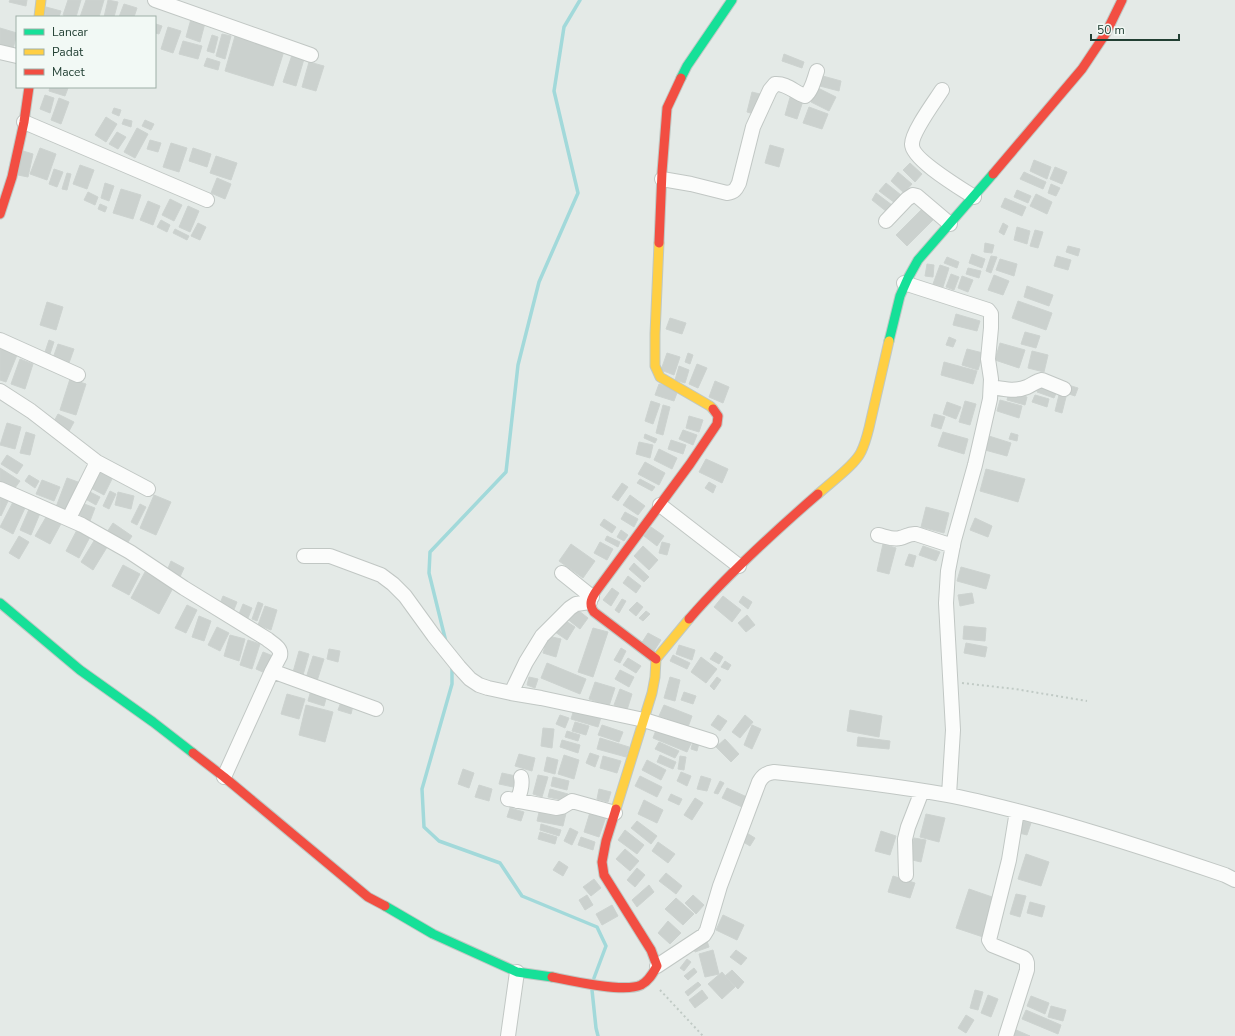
<svg xmlns="http://www.w3.org/2000/svg" width="1235" height="1036" font-family="'Nunito Sans',sans-serif">
<style>
.lines{fill:none;stroke-linecap:round;stroke-linejoin:round}
.stream{stroke:#a2d9da;stroke-width:3.5}
.building{fill:#cbd1ce;stroke:#cdd3d0}
.street-casing{stroke:#c1c7c4;stroke-width:16}
.fast-casing{stroke:#bfc8c4;stroke-width:11}
.slow-casing{stroke:#bfc8c4;stroke-width:11}
.jam-casing{stroke:#bfc8c4;stroke-width:11}
.path{stroke:#c0cac5;stroke-width:2;stroke-dasharray:2 3;stroke-linecap:butt}
.street{stroke:#fbfcfb;stroke-width:14}
.fast{stroke:#16e098;stroke-width:9}
.slow{stroke:#ffcf43;stroke-width:9}
.jam{stroke:#f24e42;stroke-width:9}
</style>
<rect width="100%" height="100%" fill="#e4eae7"/>
<g class="lines">
<path class="stream" d="M446,642L429,573L430,552L506,472L518,365L539,282L578,193L554,91L564,27L580,0
M452,666V684L422,789L424,827L439,841L500,863L522,896L597,927L606,946L594,978
M592,990L596,1028L598,1036"/>
</g>
<path class="building" d="M10,0H27L26,6L9,2Z
M68,0H81L76,17H70L63,15Z
M86,0H104L99,17H80Z
M108,0L118,2L114,17H104Z
M124,4L137,8L134,17H119Z
M46,7L61,11L59,17H45Z
M191,19L205,23L200,42L186,37Z
M156,24L162,26L159,34L155,33Z
M168,27L181,31L173,53L161,49Z
M0,28L17,33L13,49L0,45Z
M222,34L231,36L225,59L216,56Z
M212,35L218,37L214,53L207,51Z
M235,36L284,51L273,86L225,71Z
M183,41L202,46L198,59L179,54Z
M784,54L804,62L802,68L782,61Z
M292,55L304,59L296,86L283,82Z
M207,58L220,62L218,70L204,66Z
M309,62L324,66L316,91L302,87Z
M819,75L841,81L839,91L816,85Z
M50,87H66L68,88L65,96L49,91Z
M818,88L836,97L829,111L811,102Z
M752,92L764,95L758,115L747,112Z
M791,94L804,98L797,119L785,115Z
M45,95L54,98L50,113L40,109Z
M59,98L69,102L61,124L51,120Z
M809,107L828,114L822,129L803,123Z
M114,108L121,110L119,116L112,113Z
M106,117L117,124L106,142L95,135Z
M124,119L132,121L131,127L122,124Z
M145,120L154,124L151,130L142,126Z
M137,128L148,134L135,158L124,152Z
M117,132L126,137L118,149L109,144Z
M150,140L161,143L158,152L147,149Z
M171,143L187,148L179,172L163,167Z
M770,145L784,149L779,167L765,163Z
M40,148L56,154L47,180L30,174Z
M193,148L211,154L207,167L189,161Z
M23,151L33,154L28,177L18,175Z
M216,156L237,163L231,180L210,173Z
M1034,160L1051,167L1047,179L1030,171Z
M910,163L922,174L915,182L903,170Z
M80,165L94,170L87,189L73,184Z
M1055,167L1067,172L1062,184L1050,179Z
M54,169L63,172L57,187L49,184Z
M898,172L912,184L904,193L891,181Z
M1024,172L1046,182L1043,189L1020,179Z
M67,173L71,174L67,190L62,189Z
M217,178L231,184L225,199L211,193Z
M105,183L114,186L109,201L101,198Z
M886,183L901,195L895,203L879,191Z
M1051,184L1060,188L1056,196L1048,193Z
M121,189L141,195L133,219L113,213Z
M1017,190L1031,196L1028,203L1014,197Z
M88,192L98,197L95,205L84,200Z
M876,193L892,205L887,212L872,200Z
M1036,194L1052,202L1047,214L1030,206Z
M1005,198L1026,207L1022,216L1001,207Z
M170,199L182,205L174,221L162,215Z
M148,201L160,206L153,225L140,220Z
M100,204L107,207L105,212L98,209Z
M188,206L199,211L190,232L179,227Z
M922,209L933,220L907,246L896,235Z
M161,220L170,225L167,232L157,227Z
M198,223L206,227L200,240L191,236Z
M1003,223L1008,226L1004,235L999,232Z
M1017,227L1030,231L1027,244L1014,240Z
M175,229L189,236L187,240L173,233Z
M1035,230L1043,232L1038,248L1030,246Z
M985,243L994,245L992,253L984,252Z
M1068,246L1080,249L1078,256L1066,252Z
M972,254L985,259L982,268L969,263Z
M991,256L997,257L991,273L986,271Z
M1057,256L1071,260L1068,270L1054,266Z
M947,257L959,262L957,268L944,263Z
M1000,259L1017,264L1014,276L996,270Z
M927,264L934,265L933,277L925,276Z
M940,265L949,268L943,287L933,284Z
M968,268L981,271L979,278L966,274Z
M951,274L959,277L954,290L946,287Z
M994,275L1009,281L1003,295L988,290Z
M962,276L973,280L968,292L958,288Z
M1027,286L1053,295L1049,306L1024,297Z
M1018,301L1052,313L1046,330L1012,318Z
M47,302L63,307L56,330L40,325Z
M956,314L980,321L977,331L953,325Z
M670,318L686,323L682,334L666,329Z
M1025,332L1040,336L1036,348L1021,344Z
M949,337L956,340L953,347L946,345Z
M49,340L54,342L49,357L44,355Z
M1000,343L1025,350L1019,368L995,360Z
M58,344L74,349L69,363L53,358Z
M0,348L17,355L6,382L0,380Z
M967,349L983,353L978,370L962,365Z
M1032,351L1048,355L1044,372L1028,368Z
M667,353L680,357L674,375L661,370Z
M688,353L693,355L690,364L685,362Z
M20,359L33,364L25,389L11,384Z
M944,362L977,371L973,384L941,375Z
M697,364L707,368L698,388L689,384Z
M679,366L689,370L685,383L675,380Z
M70,379L86,384L76,415L60,410Z
M715,381L729,387L723,403L709,397Z
M659,384L678,390L674,401L655,395Z
M1040,385L1057,391L1054,398L1037,392Z
M1068,385L1078,388L1075,396L1066,393Z
M1009,392L1027,397L1025,405L1007,400Z
M1035,395L1049,399L1047,407L1032,402Z
M1059,395L1066,397L1062,413L1055,411Z
M1000,400L1022,406L1019,418L997,411Z
M651,401L660,404L653,424L645,421Z
M965,401L976,404L970,425L959,422Z
M947,402L961,407L956,419L943,414Z
M663,405L670,407L663,435L656,433Z
M58,414L74,422L68,433L52,425Z
M934,414L945,417L941,429L931,426Z
M689,416L703,420L699,432L686,428Z
M7,423L21,427L15,449L0,445Z
M683,430L697,435L693,445L679,439Z
M26,432L35,435L30,455L20,453Z
M943,432L968,439L964,454L938,446Z
M1011,433L1018,435L1017,441L1009,439Z
M645,434L657,439L655,443L644,438Z
M989,436L1011,443L1007,456L985,450Z
M671,440L686,445L683,454L668,449Z
M639,442L653,445L650,458L636,454Z
M659,449L677,458L672,469L654,460Z
M7,455L23,465L17,474L1,464Z
M706,459L728,469L722,483L699,472Z
M645,462L665,473L659,485L638,474Z
M98,465L115,473L104,495L87,486Z
M0,468L20,481L12,492L0,484Z
M986,469L1025,479L1018,502L980,491Z
M29,475L39,481L35,488L25,481Z
M67,478L78,482L67,511L56,507Z
M640,479L655,487L652,491L637,483Z
M42,480L60,487L54,501L36,494Z
M709,482L716,486L713,493L705,488Z
M622,483L628,487L618,501L612,497Z
M86,490L100,497L96,505L82,497Z
M110,491L116,494L109,509L103,506Z
M118,492L134,496L131,509L115,505Z
M0,495L9,499L1,516L0,515Z
M154,495L171,502L156,535L140,528Z
M630,495L645,506L638,515L623,505Z
M13,502L25,508L13,534L0,527Z
M79,502L95,508L90,521L74,514Z
M140,504L146,507L137,525L131,522Z
M30,507L41,511L31,535L20,530Z
M926,507L949,513L944,533L921,527Z
M49,512L63,520L50,544L35,536Z
M625,512L638,519L634,527L621,519Z
M975,518L992,526L988,537L970,530Z
M604,519L616,527L612,533L600,525Z
M113,523L132,536L126,545L107,532Z
M79,526L92,533L79,558L66,551Z
M651,527L664,536L657,546L644,536Z
M621,530L628,535L624,541L617,537Z
M19,536L29,542L19,559L9,553Z
M97,536L109,544L93,570L81,562Z
M607,536L620,542L618,547L605,540Z
M600,542L613,549L607,560L594,553Z
M662,542L670,544L667,555L659,553Z
M571,544L595,561L583,578L559,561Z
M883,544L896,548L889,574L877,571Z
M643,546L658,560L649,570L634,556Z
M923,546L940,552L936,561L919,555Z
M909,554L916,556L913,567L905,565Z
M171,561L184,568L179,579L166,573Z
M634,563L649,577L644,582L629,569Z
M123,565L140,574L129,595L112,586Z
M961,567L990,575L986,589L957,581Z
M145,572L173,588L159,614L131,598Z
M628,576L641,586L636,593L623,583Z
M612,588L619,593L611,606L603,600Z
M972,593L974,603L960,606L958,595Z
M223,596L237,602L233,612L219,606Z
M723,596L741,610L732,622L714,607Z
M743,596L752,602L748,609L739,602Z
M622,599L626,601L619,613L615,610Z
M258,602L263,604L257,621L252,619Z
M637,602L643,607L636,616L629,610Z
M243,604L252,608L248,618L239,614Z
M187,605L197,610L186,633L175,628Z
M265,606L277,610L271,630L258,625Z
M574,607L588,618L580,629L566,618Z
M646,611L650,614L643,621L639,618Z
M747,615L755,625L746,632L738,623Z
M199,616L211,621L204,641L192,637Z
M563,619L575,627L567,640L555,632Z
M964,626L986,628L985,641L963,639Z
M217,627L229,633L220,651L208,645Z
M593,628L608,632L593,677L578,672Z
M648,633L661,640L654,651L641,644Z
M230,635L245,639L239,661L224,656Z
M548,636L561,639L556,657L543,653Z
M248,640L260,644L252,669L240,665Z
M966,643L987,647L985,657L964,653Z
M679,645L695,650L692,660L676,654Z
M621,648L626,651L620,663L614,660Z
M329,649L340,651L338,662L327,659Z
M299,651L309,654L303,675L293,672Z
M263,652L273,656L265,673L256,669Z
M715,652L723,657L719,664L710,659Z
M673,655L690,663L687,669L670,661Z
M313,656L324,659L317,681L306,678Z
M701,657L717,669L706,683L691,672Z
M628,658L641,666L636,673L623,665Z
M725,661L731,665L728,670L721,667Z
M547,663L586,679L580,694L541,678Z
M620,670L634,677L629,687L615,679Z
M529,677L538,679L535,688L527,685Z
M670,677L680,680L675,701L664,698Z
M717,677L721,680L714,690L710,686Z
M595,682L615,688L609,706L589,699Z
M620,689L632,694L627,710L614,705Z
M311,690L327,695L324,706L308,701Z
M684,692L696,696L693,704L681,700Z
M287,694L305,699L299,719L281,714Z
M341,702L353,706L351,714L338,710Z
M306,705L333,712L325,742L299,735Z
M664,705L692,716L688,727L659,716Z
M575,706L602,714L598,727L571,719Z
M850,710L882,716L879,737L847,731Z
M560,715L569,718L565,728L556,724Z
M718,715L727,721L720,731L711,725Z
M745,715L753,722L740,738L732,732Z
M575,722L589,726L586,735L572,731Z
M602,725L623,732L619,742L598,735Z
M658,725L693,739L687,752L653,738Z
M752,725L761,729L752,749L744,745Z
M543,728L554,729L552,748L541,746Z
M567,731L580,735L578,741L565,737Z
M694,737L700,739L697,751L691,749Z
M858,737L890,741L889,749L857,746Z
M600,738L629,747L626,757L597,749Z
M725,739L739,754L731,762L716,747Z
M562,740L580,745L578,753L560,747Z
M659,742L679,751L675,758L655,749Z
M590,753L599,756L595,767L586,763Z
M519,754L535,758L532,771L515,766Z
M564,755L579,760L574,779L558,774Z
M660,755L676,762L673,769L657,762Z
M603,756L621,761L617,773L600,768Z
M680,756L686,757L684,770L678,769Z
M547,757L558,760L555,774L544,771Z
M647,760L666,770L661,780L642,770Z
M463,769L474,773L469,788L458,784Z
M681,772L691,776L687,786L677,781Z
M502,773L516,776L513,787L499,784Z
M538,775L548,777L542,797L533,794Z
M640,776L662,787L657,797L635,786Z
M701,776L711,779L707,791L697,789Z
M553,777L569,781L567,790L551,786Z
M720,781L724,783L718,794L714,793Z
M479,785L492,789L489,801L475,797Z
M727,788L747,797L742,807L722,798Z
M550,789L568,794L566,801L548,797Z
M599,789L611,792L608,802L597,799Z
M671,794L682,799L679,805L668,800Z
M695,798L703,803L692,820L684,815Z
M644,800L663,810L657,823L638,814Z
M510,808L524,812L521,821L507,817Z
M540,808L566,813L563,826L537,821Z
M591,809L607,814L599,837L584,832Z
M926,814L945,818L939,842L920,837Z
M637,821L657,836L651,844L631,828Z
M1023,821L1031,823L1027,835L1019,833Z
M541,824L561,830L559,836L540,830Z
M570,828L578,832L572,845L564,841Z
M625,830L644,845L637,854L618,840Z
M881,831L896,836L890,855L875,851Z
M540,832L557,837L555,844L538,839Z
M745,832L755,838L750,846L740,840Z
M581,837L595,842L593,850L578,845Z
M914,838L926,840L921,862L908,859Z
M658,842L675,854L668,863L652,851Z
M625,849L639,861L630,871L616,859Z
M1026,854L1049,862L1041,886L1018,879Z
M559,861L568,867L563,876L553,870Z
M637,868L645,875L635,887L627,880Z
M666,873L682,886L676,894L659,881Z
M893,876L915,883L910,898L888,892Z
M594,879L601,888L591,896L583,887Z
M649,885L654,892L637,907L632,900Z
M969,889L995,898L983,937L956,928Z
M1016,894L1026,896L1020,917L1010,914Z
M587,895L593,905L585,910L579,900Z
M693,895L704,905L696,914L685,903Z
M676,898L694,914L683,925L665,909Z
M1030,902L1045,906L1042,917L1027,913Z
M612,905L618,916L602,925L596,914Z
M723,915L744,925L737,940L716,930Z
M668,921L681,933L670,944L658,933Z
M707,941L709,947L695,952L693,946Z
M713,950L719,974L705,977L699,954Z
M736,950L747,958L741,965L730,957Z
M687,959L691,962L684,971L680,968Z
M694,968L697,972L688,980L684,976Z
M732,970L744,982L738,989L725,976Z
M722,972L735,987L722,999L708,984Z
M698,982L701,985L688,996L685,992Z
M702,990L708,998L695,1008L689,1000Z
M975,990L983,992L978,1010L970,1008Z
M988,995L998,999L991,1017L981,1013Z
M1031,996L1049,1003L1045,1014L1027,1006Z
M1051,1006L1066,1010L1063,1021L1048,1017Z
M1026,1010L1061,1025L1058,1034L1022,1019Z
M966,1015L974,1020L966,1033L958,1028Z
M1014,1029L1030,1036H1011Z"/>
<g class="lines">
<g class="street-casing">
<path id="street" d="M155,0L311,55
M0,52L17,56
M942,90C935,101 912,132 912,144C911,159 962,189 974,197
M24,122L207,200
M662,179L691,184L727,193C735,192 736,189 739,183L753,127L770,90L775,84C787,83 795,93 805,96C812,91 814,79 817,71
M886,221L907,199L913,195L917,196L950,224
M904,283L988,310L991,314V328L988,359L991,379L990,399L975,465L954,540L948,571L946,603L953,730L949,795
M0,340L78,375
M991,387C1003,389 1015,392 1027,387C1032,385 1036,381 1042,380L1064,389
M0,391L31,411L97,462L148,489
M0,489L82,525L130,552L184,588L267,639C273,644 282,648 280,656L272,671L224,777
M660,505L739,566
M69,518L97,462
M878,535C884,536 893,540 900,538C906,537 909,533 916,534L953,546
M304,556H330L381,575L393,584L405,596L434,636L459,667L470,679L479,685L488,688L511,693L541,698L644,720L711,741
M562,573L592,597
M272,671L376,709
M511,693L526,662L542,636L570,608L576,604L590,602
M508,799L557,808L562,807L572,801L615,813
M517,801C520,794 523,785 521,777
M906,875L905,839L908,827L922,791
M657,966L704,935L707,930L720,886L759,782C763,775 767,773 774,772C832,778 891,785 948,795C979,801 1009,809 1040,817C1102,834 1163,854 1225,875L1235,880
M508,1036L517,972
M1006,1036L1027,970V963L1026,960L1024,958L992,945L989,940L1009,860L1017,811"/>
</g>
<g class="fast-casing">
<path id="fast" d="M681,78L687,66L732,0
M889,341L900,296L908,278L918,260L993,174
M0,603L80,670L153,722L193,753
M385,906L433,934L517,972L552,977"/>
</g>
<g class="slow-casing">
<path id="slow" d="M39,17L41,0
M659,243L655,334V366L660,377L710,406L713,409
M818,494C830,483 855,465 861,452C865,444 867,436 869,428L889,341
M616,809L652,693L655,677L656,659L689,619"/>
</g>
<g class="jam-casing">
<path id="jam" d="M993,174L1082,69L1106,33L1122,0
M0,214L12,177L24,122L29,87
M659,243L662,172L667,108L681,78
M689,619C728,574 773,533 818,494
M656,659L594,612C588,604 592,597 597,590L690,464L717,424L718,416L713,409
M193,753L224,777L368,897L385,906
M552,977C572,981 624,993 641,985C649,981 653,973 657,966L651,950L604,875L602,862L606,841L616,809"/>
</g>
<path class="path" d="M962,683L1015,689L1087,701
M660,990L703,1036"/>
<use href="#street" class="street"/>
<use href="#fast" class="fast"/>
<use href="#slow" class="slow"/>
<use href="#jam" class="jam"/>
</g>
<rect x="16" y="16" width="140" height="72" fill="#f2f9f5" stroke="#9eafa7"/>
<rect x="24" y="29" width="20" height="6" fill="#16e098" stroke="#9eafa7"/>
<text x="52" y="36" font-size="12" fill="#213f33">Lancar</text>
<rect x="24" y="49" width="20" height="6" fill="#ffcf43" stroke="#9eafa7"/>
<text x="52" y="56" font-size="12" fill="#213f33">Padat</text>
<rect x="24" y="69" width="20" height="6" fill="#f24e42" stroke="#9eafa7"/>
<text x="52" y="76" font-size="12" fill="#213f33">Macet</text>
<path d="M1091 34v6h88v-6" fill="none" stroke="#213f33" stroke-width="2"/>
<text x="1097" y="34" font-size="12" fill="#213f33" stroke="#f2f9f5" stroke-width="3" paint-order="stroke">50 m</text>
</svg>
